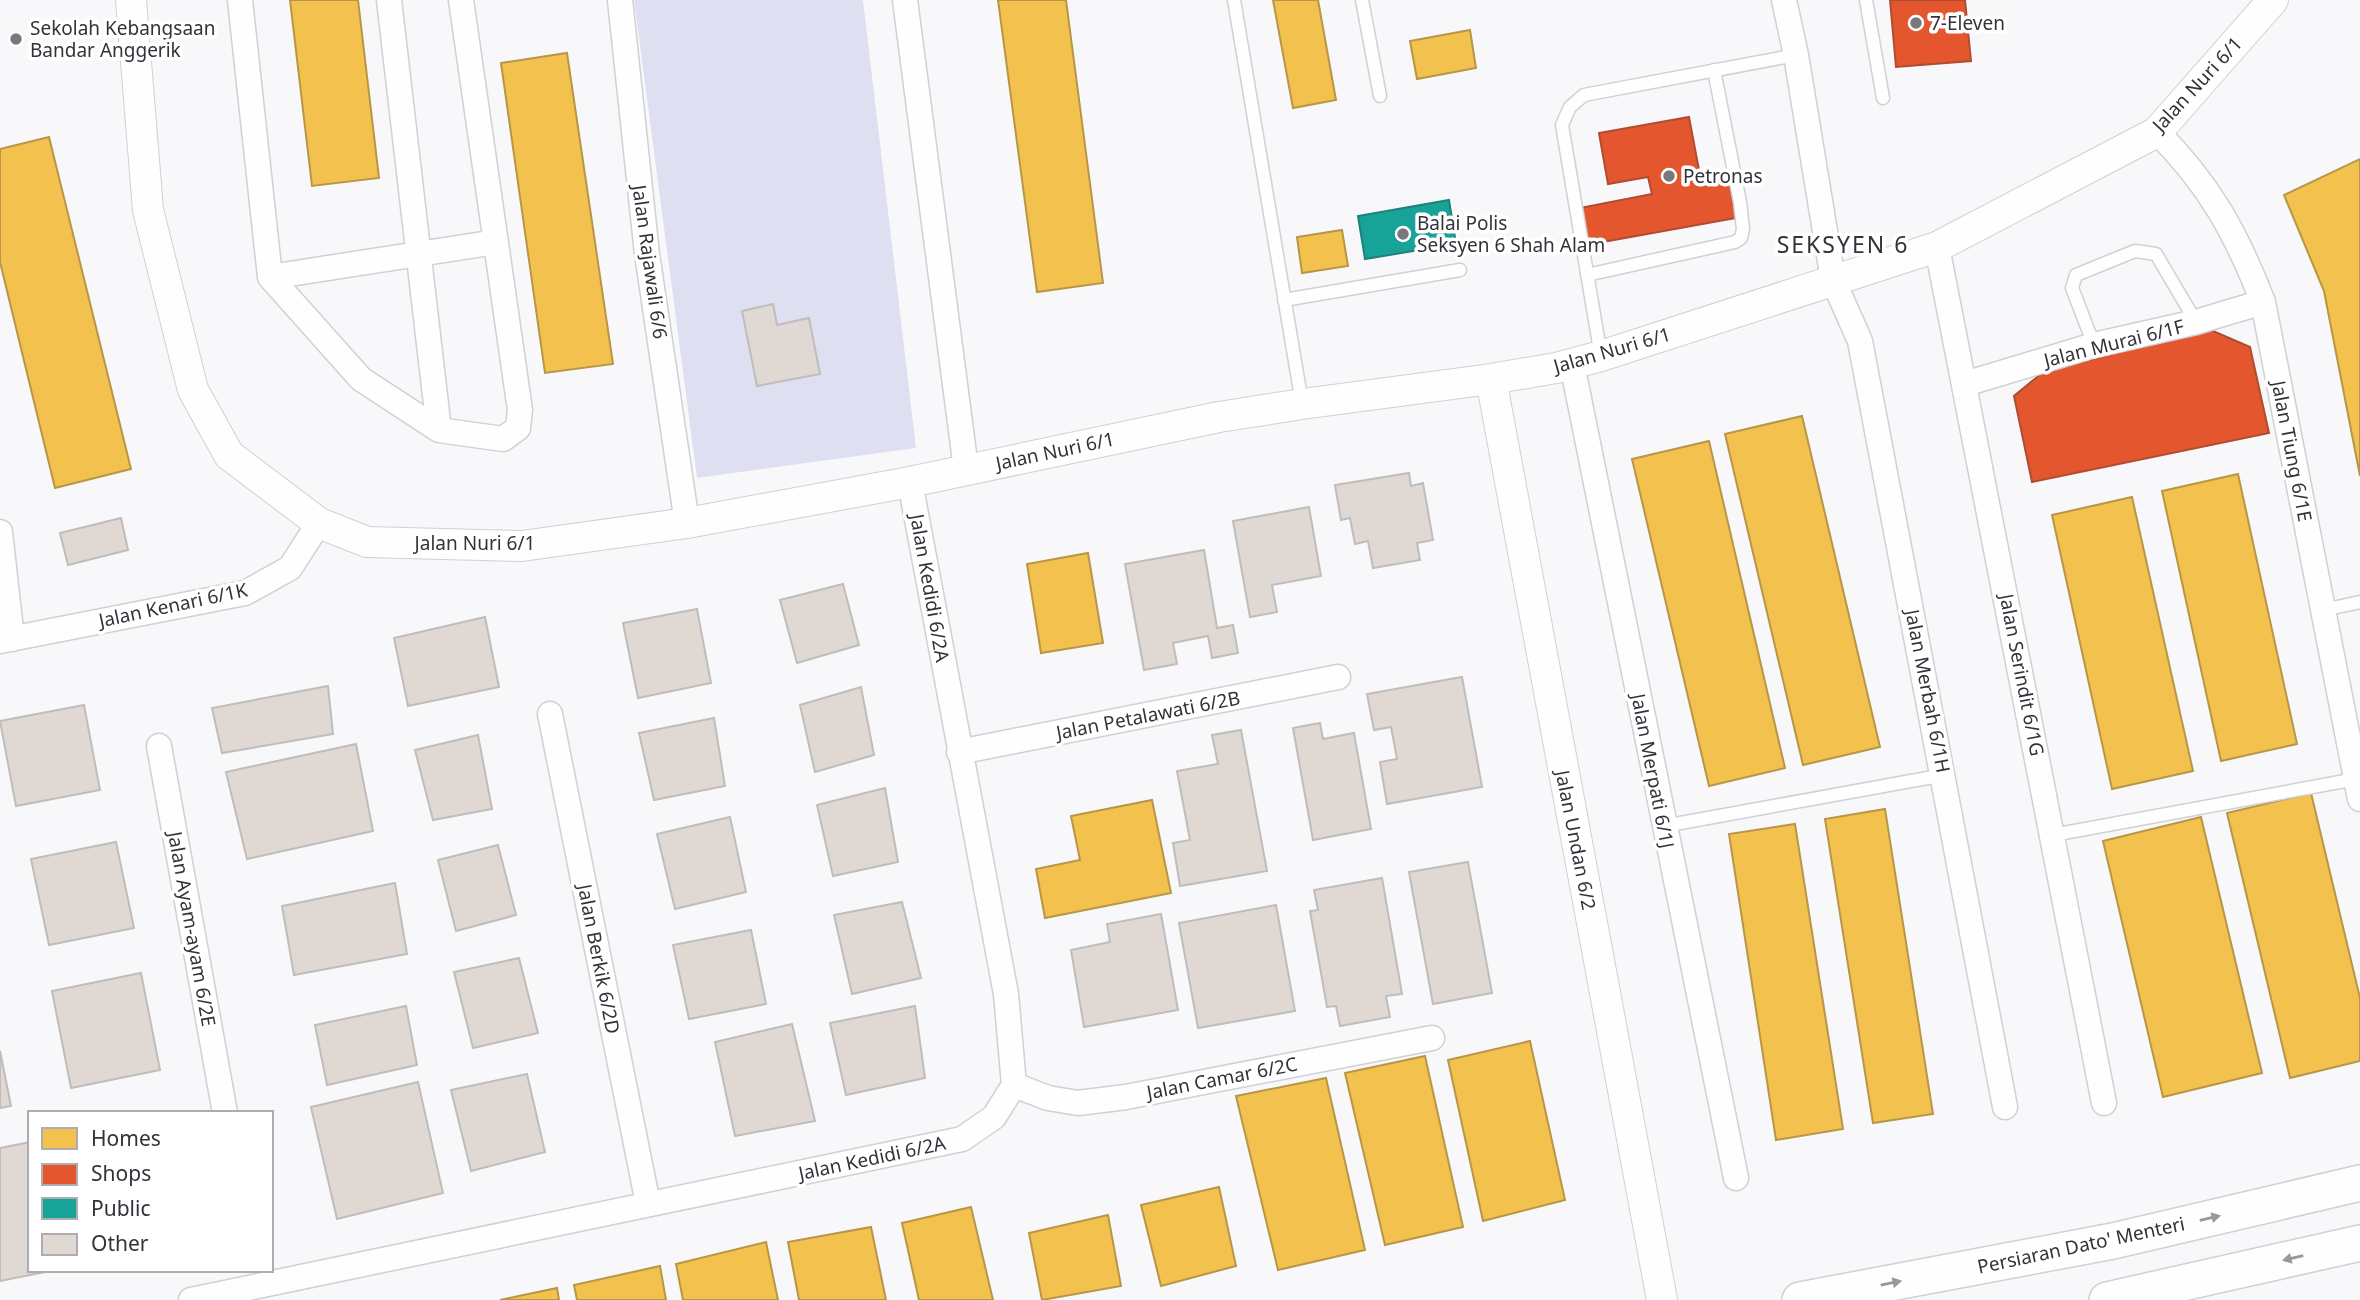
<svg xmlns="http://www.w3.org/2000/svg" width="2360" height="1300" viewBox="0 0 2360 1300" font-family="'Noto Sans',sans-serif">
  <style>
    .green { fill: #dedff1 }
    .homes { fill: #f2c14e; stroke: #b89648; stroke-width: 2 }
    .shops { fill: #e4572e; stroke: #af4c32; stroke-width: 2 }
    .public { fill: #17a398; stroke: #1f817c; stroke-width: 2 }
    .building { fill: #e0d9d3; stroke: #bfbdbb; stroke-width: 2 }
    .lines { fill: none; stroke-linecap: round; stroke-linejoin: round }
    .service-casing { stroke: #d0d0d5; stroke-width: 15 }
    .minor-casing { stroke: #d0d0d5; stroke-width: 27 }
    .tertiary-casing { stroke: #d0d0d5; stroke-width: 32 }
    .secondary-casing { stroke: #d0d0d5; stroke-width: 38 }
    .service { stroke: #fefefe; stroke-width: 12 }
    .minor { stroke: #fefefe; stroke-width: 24 }
    .tertiary { stroke: #fefefe; stroke-width: 30 }
    .secondary { stroke: #fefefe; stroke-width: 35 }
    .oneway { fill: #98989c }
    .poi-dot { fill: #77777d; stroke: #fff; stroke-width: 2.5 }
    .labels { text-anchor: middle; dominant-baseline: central; stroke-width: 7; stroke-linejoin: round; paint-order: stroke }
    .poi-label { font-size: 19px; fill: #32323a; stroke: #fff; text-anchor: start }
    .street-label { font-size: 19px; fill: #32323a; stroke: #fff }
    .quarter-label { font-size: 23px; letter-spacing: 2px; fill: #32323a; stroke: #fff }
  </style>
  <rect width="100%" height="100%" fill="#f8f8fa"/>
  <path class="green" d="M634,0h229l53,448 -219,30z"/>
  <path class="homes" d="M290,0h68l21,178 -67,8z
    M998,0h68l37,283 -66,9z
    M1273,0h45l18,100 -43,8z
    M1470,30l6,38 -59,11 -7,-38z
    M567,53l46,311 -68,9 -44,-310z
    M49,137l82,332 -76,19 -55,-226v-113z
    M2360,159v317l-36,-185 -40,-96z
    M1342,230l6,36 -46,7 -5,-36z
    M1802,416l78,331 -77,18 -78,-331z
    M1709,441l76,327 -76,18 -77,-327z
    M2238,474l59,270 -76,17 -59,-270z
    M2132,497l61,274 -81,18 -60,-274z
    M1088,553l15,90 -62,10 -14,-89z
    M2311,793l49,205v63l-70,17 -63,-265z
    M1152,800l19,93 -126,25 -9,-49 44,-9 -9,-44z
    M1885,809l48,305 -60,9 -48,-304z
    M2201,817l61,256 -99,24 -60,-256z
    M1795,824l48,305 -67,11 -47,-306z
    M1530,1041l35,159 -82,21 -35,-161z
    M1425,1056l38,171 -78,18 -40,-172z
    M1326,1078l39,172 -87,20 -42,-174z
    M1219,1187l17,79 -75,20 -20,-81z
    M971,1207l22,93h-74l-17,-77z
    M1108,1215l13,71 -79,14 -13,-67z
    M871,1227l15,73h-87l-11,-58z
    M766,1242l12,58h-95l-7,-36z
    M660,1266l6,34h-89l-3,-15z
    M557,1288l2,12h-59z"/>
  <path class="shops" d="M1890,0h75l6,61 -75,6z
    M1689,117l13,69 27,-5 7,37 -150,27 -6,-37 72,-14 -4,-17 -40,7 -9,-51z
    M2206,328l44,19 19,86 -237,49 -18,-86 28,-23z"/>
  <path class="public" d="M1449,200l7,44 -91,15 -7,-43z"/>
  <path class="building" d="M773,304l4,21 32,-7 11,56 -63,12 -15,-75z
    M1409,473l2,13 12,-3 10,57 -16,3 3,17 -47,8 -5,-27 -13,3 -5,-26 -9,2 -6,-35z
    M1309,507l12,69 -49,9 5,27 -27,5 -17,-96z
    M121,518l7,32 -60,15 -8,-32z
    M1204,550l13,78 16,-3 5,28 -26,5 -4,-22 -35,7 4,21 -33,6 -19,-106z
    M843,584l16,61 -62,18 -17,-63z
    M697,609l14,74 -73,15 -15,-75z
    M485,617l14,70 -91,19 -14,-68z
    M1462,677l20,110 -95,17 -7,-42 17,-3 -6,-32 -17,3 -7,-36z
    M328,686l5,48 -111,19 -10,-45z
    M861,687l13,68 -59,17 -15,-67z
    M84,705l16,85 -84,16 -16,-85z
    M714,718l11,68 -71,14 -15,-67z
    M1320,723l3,16 31,-6 17,96 -58,11 -20,-112z
    M1241,730l26,141 -87,15 -7,-43 17,-3 -13,-69 41,-7 -6,-29z
    M478,735l14,74 -59,11 -18,-70z
    M356,744l17,87 -126,28 -21,-87z
    M885,788l13,74 -65,14 -16,-71z
    M730,817l16,75 -71,17 -18,-75z
    M116,842l18,86 -85,17 -18,-86z
    M498,845l18,70 -60,16 -18,-71z
    M1468,862l24,131 -59,11 -24,-132z
    M1382,878l20,116 -16,2 4,21 -50,9 -4,-20 -9,1 -17,-96 8,-1 -4,-20z
    M395,883l12,71 -113,21 -12,-69z
    M902,902l19,76 -69,16 -18,-79z
    M1276,905l19,106 -97,17 -19,-105z
    M1161,914l17,96 -94,17 -13,-77 39,-8 -3,-18z
    M751,930l15,74 -77,15 -16,-74z
    M519,958l19,75 -65,15 -19,-76z
    M141,973l19,97 -89,18 -19,-97z
    M406,1006l11,59 -90,20 -12,-60z
    M915,1006l10,72 -79,17 -16,-72z
    M792,1024l23,97 -80,15 -20,-94z
    M0,1051l11,55 -11,2z
    M527,1074l18,78 -74,19 -20,-81z
    M418,1082l25,111 -106,26 -26,-112z
    M30,1142v128h25l-55,11v-133z"/>
  <g class="lines">
    <defs>
      <path id="service" d="M1234,0l68,403
        M1362,0l18,96
        M1866,0l17,98
        M1587,275l148,-33 6,-4 2,-9 -3,-27 -26,-132
        M1284,300l176,-30
        M2094,345l-22,-57 4,-13 59,-24 21,3 40,68
        M1601,356l-39,-231 8,-18 14,-12 212,-40
        M2323,610l37,-8
        M1664,826l280,-51
        M2053,835l303,-56"/>
      <path id="minor" d="M240,0l30,277 91,102 78,51
        M389,0l50,430 64,9 15,-11 2,-18 -59,-410
        M620,0l27,254 40,269
        M905,0l61,469
        M1784,0l12,55 37,225 27,61 145,766
        M2157,132c53,53 79,101 106,170l97,497
        M1937,247l167,856
        M270,277l226,-35
        M1572,364l164,814
        M1965,384l129,-39 102,-23 67,-20
        M0,532l12,107
        M0,641l245,-48 45,-25 29,-45
        M550,714l98,490
        M159,746l66,367
        M959,752l379,-75
        M1014,1085l34,13 30,5 48,-6 306,-59
        M191,1300l771,-161 32,-22 20,-32 -8,-91 -96,-512"/>
      <path id="tertiary" d="M131,0l17,210 45,180 36,65 90,68 48,19 155,4 165,-23 223,-41 309,-65 83,-13 189,-25 65,-11 45,-12 336,-109 220,-115 116,-132
        M1491,379l171,921"/>
      <path id="secondary" d="M1800,1300l313,-59 247,-58
        M2107,1300l253,-57"/>
    </defs>
    <use href="#service" class="service-casing"/>
    <use href="#minor" class="minor-casing"/>
    <use href="#tertiary" class="tertiary-casing"/>
    <use href="#secondary" class="secondary-casing"/>
    <use href="#service" class="service"/>
    <use href="#minor" class="minor"/>
    <use href="#tertiary" class="tertiary"/>
    <use href="#secondary" class="secondary"/>
  </g>
  <defs><path id="oneway-solid" d="M-6-.8H1V-3.2L6.5 0L1 3.2V.8H-6Z" transform="scale(1.75)"/></defs>
  <g class="oneway">
    <use href="#oneway-solid" transform="translate(2210 1218) rotate(-13)"/>
    <use href="#oneway-solid" transform="translate(2293 1258) rotate(167)"/>
    <use href="#oneway-solid" transform="translate(1891 1283) rotate(-11)"/>
  </g>
  <g class="poi-dot">
    <circle cx="1916" cy="23" r="7"/>
    <circle cx="16" cy="39" r="7"/>
    <circle cx="1669" cy="176" r="7"/>
    <circle cx="1403" cy="234" r="7"/>
  </g>
  <g class="labels">
    <g class="poi-label">
      <text x="1930" y="23">7-Eleven</text>
      <text x="30" y="28">Sekolah Kebangsaan<tspan x="30" dy="22">Bandar Anggerik</tspan></text>
      <text x="1683" y="176">Petronas</text>
      <text x="1417" y="223">Balai Polis<tspan x="1417" dy="22">Seksyen 6 Shah Alam</tspan></text>
    </g>
    <g class="street-label">
      <text transform="translate(2197 84) rotate(-47)">Jalan Nuri 6/1</text>
      <text transform="translate(650 262) rotate(82)">Jalan Rajawali 6/6</text>
      <text transform="translate(2114 343) rotate(-14)">Jalan Murai 6/1F</text>
      <text transform="translate(1612 350) rotate(-16)">Jalan Nuri 6/1</text>
      <text transform="translate(1055 451) rotate(-12)">Jalan Nuri 6/1</text>
      <text transform="translate(2292 451) rotate(79)">Jalan Tiung 6/1E</text>
      <text x="475" y="543">Jalan Nuri 6/1</text>
      <text transform="translate(930 588) rotate(80)">Jalan Kedidi 6/2A</text>
      <text transform="translate(173 605) rotate(-12)">Jalan Kenari 6/1K</text>
      <text transform="translate(2022 675) rotate(79)">Jalan Serindit 6/1G</text>
      <text transform="translate(1928 691) rotate(79)">Jalan Merbah 6/1H</text>
      <text transform="translate(1148 715) rotate(-11)">Jalan Petalawati 6/2B</text>
      <text transform="translate(1653 771) rotate(79)">Jalan Merpati 6/1J</text>
      <text transform="translate(1576 840) rotate(79)">Jalan Undan 6/2</text>
      <text transform="translate(192 929) rotate(80)">Jalan Ayam-ayam 6/2E</text>
      <text transform="translate(599 959) rotate(79)">Jalan Berkik 6/2D</text>
      <text transform="translate(1222 1078) rotate(-11)">Jalan Camar 6/2C</text>
      <text transform="translate(872 1158) rotate(-12)">Jalan Kedidi 6/2A</text>
      <text transform="translate(2081 1245) rotate(-12)">Persiaran Dato' Menteri</text>
    </g>
    <g class="quarter-label">
      <text x="1843" y="244">SEKSYEN 6</text>
    </g>
  </g>
  <rect x="28" y="1111" width="245" height="161" fill="#ffffff" stroke="#adadb0" stroke-width="2"/>
  <rect x="42" y="1128" width="35" height="21" fill="#f2c14e" stroke="#adadb0" stroke-width="2"/>
  <text x="91" y="1146" font-size="21" fill="#32323a">Homes</text>
  <rect x="42" y="1164" width="35" height="21" fill="#e4572e" stroke="#adadb0" stroke-width="2"/>
  <text x="91" y="1181" font-size="21" fill="#32323a">Shops</text>
  <rect x="42" y="1198" width="35" height="21" fill="#17a398" stroke="#adadb0" stroke-width="2"/>
  <text x="91" y="1216" font-size="21" fill="#32323a">Public</text>
  <rect x="42" y="1234" width="35" height="21" fill="#e0d9d3" stroke="#adadb0" stroke-width="2"/>
  <text x="91" y="1251" font-size="21" fill="#32323a">Other</text>
</svg>
